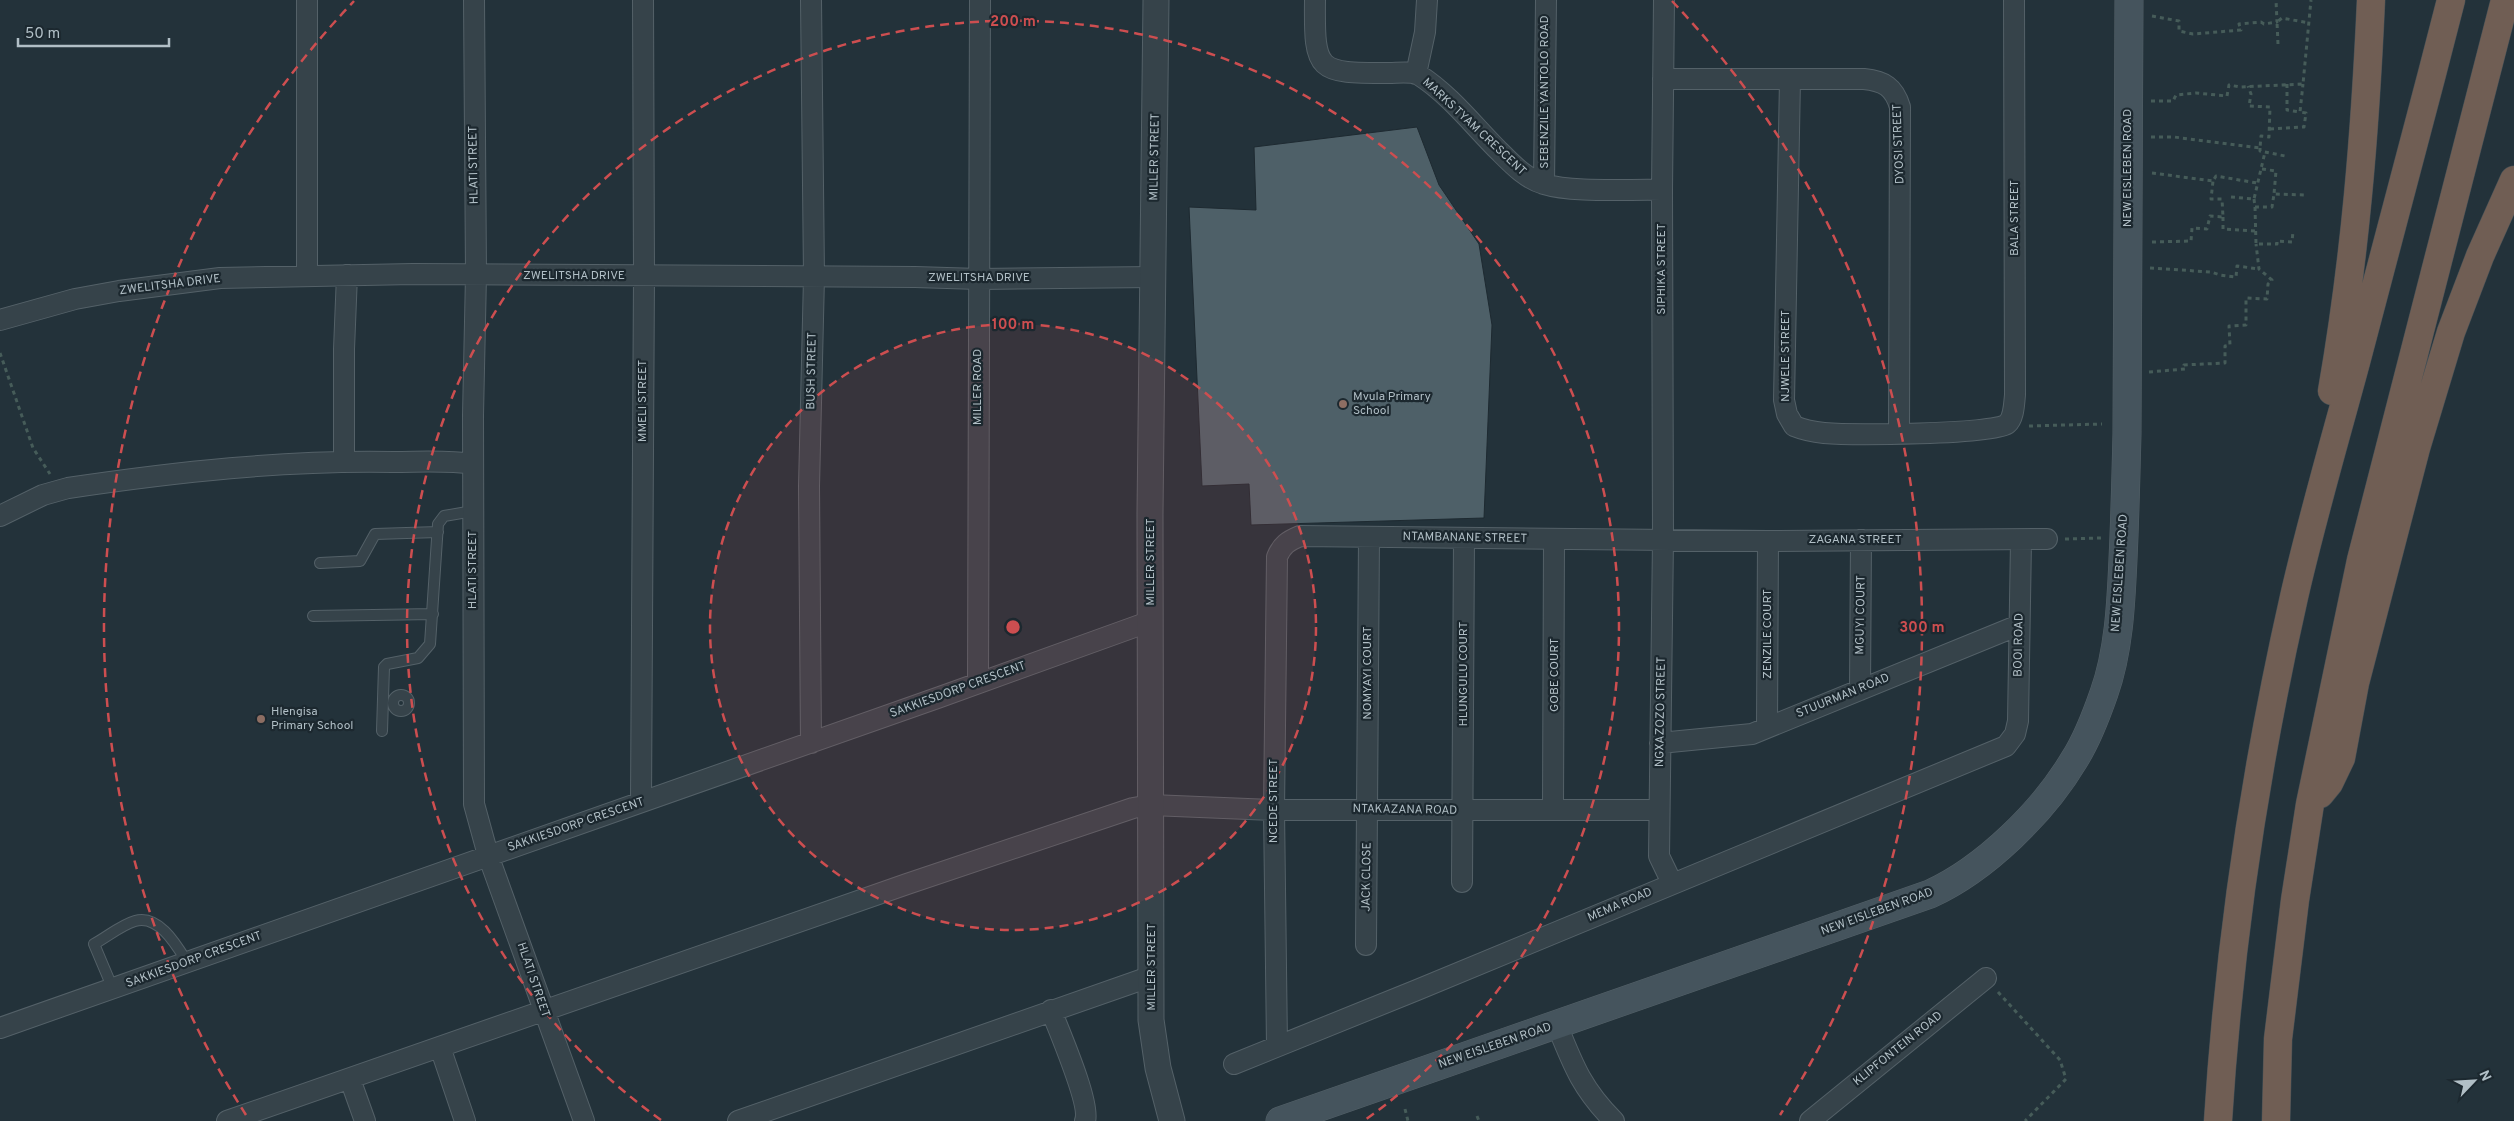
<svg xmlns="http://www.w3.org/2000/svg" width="2514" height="1121" viewBox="0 0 2514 1121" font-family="Overpass,sans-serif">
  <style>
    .building { fill: #4e6068; stroke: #1e2a31 }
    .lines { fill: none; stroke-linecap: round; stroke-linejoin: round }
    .service-casing { stroke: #546168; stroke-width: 12 }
    .minor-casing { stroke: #546168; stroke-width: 22 }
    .tertiary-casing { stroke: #546168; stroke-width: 27 }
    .secondary-casing { stroke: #546168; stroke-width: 29 }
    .motorway-casing { stroke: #414e55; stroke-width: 29 }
    .path { stroke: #465c59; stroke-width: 3; stroke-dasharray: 4 4; stroke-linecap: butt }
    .service { stroke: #36434a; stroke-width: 10 }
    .minor { stroke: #36434a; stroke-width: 20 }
    .tertiary { stroke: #36434a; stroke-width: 25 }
    .secondary { stroke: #45545d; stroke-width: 28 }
    .motorway { stroke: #705e54; stroke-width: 28 }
    .ring { fill: none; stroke: #cd4e50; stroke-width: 2.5; stroke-dasharray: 9 6 }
    .education-dot { fill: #8d6e63; stroke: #1c282f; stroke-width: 2 }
    .labels { text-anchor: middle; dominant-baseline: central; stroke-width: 4.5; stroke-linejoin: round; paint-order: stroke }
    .street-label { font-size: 12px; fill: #b1bfc6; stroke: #1c282f }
    .poi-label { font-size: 12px; fill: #b1bfc6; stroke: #1c282f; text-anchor: start }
    .centre { fill: #cd4e50; stroke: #1c282f; stroke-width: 2.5 }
    .ring-label { font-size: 15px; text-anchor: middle; font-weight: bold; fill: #cd4e50; stroke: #1c282f; stroke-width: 4.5; stroke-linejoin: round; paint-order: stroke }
  </style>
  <rect width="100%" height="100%" fill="#23323a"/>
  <path class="building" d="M1417,127l22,58 40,59 13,81 -8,193 -233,7 -2,-41 -47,2 -13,-279 67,3 -2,-63z"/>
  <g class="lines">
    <defs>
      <path id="service" d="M320,563l40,-2 15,-27 63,-2
        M313,616l120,-2
        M393 703a8 8 0 1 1 16 0a8 8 0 1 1-16 0Z
        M382,731l2,-64 3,-3 31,-6 12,-14 8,-120 6,-8 29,-5
        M113,989l-19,-45c13,-7 27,-19 41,-23 24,-7 42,25 52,41"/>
      <path id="minor" d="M474,0l2,275 -3,140 1,389 14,51 96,266
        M1315,0c-1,73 2,73 74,73 9,0 22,-2 30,2 30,19 55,51 80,76 13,13 27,28 45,33 28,9 86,5 118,6
        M1664,0l-2,190 1,349 -4,317 13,27
        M1416,74l9,-42 2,-32
        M1663,79h201c20,2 30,8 36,28l-1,326
        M1790,79l-6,321 3,14 7,12c10,4 20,6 30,7 23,2 171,2 183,-9 7,-6 7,-20 8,-29l-1,-395
        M1544,184l2,-184
        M307,275v-275
        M0,320l75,-21 44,-8 101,-13 193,-4 502,3 64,2 174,-2
        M344,461v-112l3,-74
        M0,516l43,-21 25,-7c108,-16 216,-28 325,-26 27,0 54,-2 80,2
        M978,683l2,-683
        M1860,690l1,-150
        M1767,726l1,-185
        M811,743l-2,-257 5,-209 -3,-277
        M1660,743l92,-9 267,-109
        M641,802l3,-526 -1,-276
        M1553,810l1,-271
        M1462,882l2,-344
        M1366,945l3,-408
        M1051,1010c8,21 40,94 34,111
        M1557,1025c16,40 25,64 57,96
        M0,1028l940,-331 211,-76
        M1277,1046l-3,-236 3,-253c5,-12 11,-16 23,-21l468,5 279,-2
        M440,1047l25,74
        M1234,1064l183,-74 589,-244 9,-12 3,-13 3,-180
        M350,1079l15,42
        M227,1121l680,-237 226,-76 18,-3 123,5h385
        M738,1121l414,-145
        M1810,1121l176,-143"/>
      <path id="tertiary" d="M1156,0l-6,514 1,506 7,48 14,53"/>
      <path id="secondary" d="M1280,1121l650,-227c55,-25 113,-82 144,-134 13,-20 22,-44 30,-67 15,-42 17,-90 19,-134 2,-42 3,-84 4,-126 2,-145 1,-289 2,-433"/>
      <path id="motorway" d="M2332,391c23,-132 33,-257 39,-391
        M2320,794l9,-11 12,-25 14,-75 61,-235 35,-116 29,-76 34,-76
        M2218,1121c11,-176 37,-352 76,-524 18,-79 41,-157 62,-235 32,-120 64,-241 95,-362
        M2276,1121l2,-82 17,-139 15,-96 51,-244 144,-560"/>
    </defs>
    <use href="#service" class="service-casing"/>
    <use href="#minor" class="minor-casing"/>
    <use href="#tertiary" class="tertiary-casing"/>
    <use href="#secondary" class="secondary-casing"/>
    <use href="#motorway" class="motorway-casing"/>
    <path class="path" d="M2152,16l27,5v10l14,3 48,-4 -2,-6 22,-2 3,2 13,-2 -1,-22
      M2278,44l-1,-22 5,-4 27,5
      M2287,84v26l13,2 3,-28
      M2151,101h22l3,-6 20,-2 31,3 2,-11 11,2 63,-3 8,-84
      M2270,129l34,-2 2,-14 -6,-1
      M2151,137h23l86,11 1,-12 8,1 1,-30 -21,-1 2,-12 -3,-8
      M2260,148v3l25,5
      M2262,169l14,2 -2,23
      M2152,173l61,8 3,-5 41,7
      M2231,197l23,2 11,-47
      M2254,199l1,8h17l2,-13 33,1
      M2255,207l1,37h21v-3l15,1 1,-11
      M2223,217v12l32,2
      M2152,242l39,-1 1,-13 15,1 3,-13 13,1 -1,-18h-11l2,-18
      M2150,268l61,4 9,3 16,2 1,-11 22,3
      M0,353l33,95 17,26
      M2149,372l36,-3 -1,-4 41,-2v-17l5,-1 -1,-19 17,-1v-27l21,1 1,-15 4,-4 -13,-11 -3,-25
      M2029,426l73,-2
      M2065,539l36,-1
      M1998,992l62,68 6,19 -41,42
      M1405,1109l3,12
      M1477,1116l2,5"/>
    <use href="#service" class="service"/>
    <use href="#minor" class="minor"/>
    <use href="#tertiary" class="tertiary"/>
    <use href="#secondary" class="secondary"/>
    <use href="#motorway" class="motorway"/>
  </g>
  <circle cx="1013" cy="627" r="303" fill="#cd4e50" fill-opacity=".12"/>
  <g class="ring">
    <circle cx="1013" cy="627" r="303"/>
    <path d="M661 1120A606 606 0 1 1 1365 1120"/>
    <path d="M246 1115A909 909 0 0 1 354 1M1672 1A909 909 0 0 1 1780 1115"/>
  </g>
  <g class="education-dot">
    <circle cx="1343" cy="404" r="5"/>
    <circle cx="261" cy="719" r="5"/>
  </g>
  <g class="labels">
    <g class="street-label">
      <text transform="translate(1545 92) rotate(-90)">SEBENZILE YANTOLO ROAD</text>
      <text transform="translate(1474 127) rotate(43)">MARKS TYAM CRESCENT</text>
      <text transform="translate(1899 144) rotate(-92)">DYOSI STREET</text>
      <text transform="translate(1155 157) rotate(-89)">MILLER STREET</text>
      <text transform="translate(474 165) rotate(-91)">HLATI STREET</text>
      <text transform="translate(2128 168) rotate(-90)">NEW EISLEBEN ROAD</text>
      <text transform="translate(2015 218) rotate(-90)">BALA STREET</text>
      <text transform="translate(1662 269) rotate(-90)">SIPHIKA STREET</text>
      <text x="574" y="276">ZWELITSHA DRIVE</text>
      <text x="979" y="278">ZWELITSHA DRIVE</text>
      <text transform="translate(170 285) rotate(-7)">ZWELITSHA DRIVE</text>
      <text transform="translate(1786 356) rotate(-90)">NJWELE STREET</text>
      <text transform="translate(812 371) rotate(-89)">BUSH STREET</text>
      <text transform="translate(978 387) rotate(-90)">MILLER ROAD</text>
      <text transform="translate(643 401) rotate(-90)">MMELI STREET</text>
      <text transform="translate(1465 538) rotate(1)">NTAMBANANE STREET</text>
      <text x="1855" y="540">ZAGANA STREET</text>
      <text transform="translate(1151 562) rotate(-90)">MILLER STREET</text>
      <text transform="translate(473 570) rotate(-90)">HLATI STREET</text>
      <text transform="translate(2120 573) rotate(-86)">NEW EISLEBEN ROAD</text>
      <text transform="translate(1861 615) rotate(-89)">MGUYI COURT</text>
      <text transform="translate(1768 634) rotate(-90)">ZENZILE COURT</text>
      <text transform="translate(2019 645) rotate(-89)">BOOI ROAD</text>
      <text transform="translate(1368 673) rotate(-90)">NOMYAYI COURT</text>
      <text transform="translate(1464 674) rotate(-90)">HLUNGULU COURT</text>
      <text transform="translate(1555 675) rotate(-90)">GOBE COURT</text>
      <text transform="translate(958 690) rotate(-20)">SAKKIESDORP CRESCENT</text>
      <text transform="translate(1843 696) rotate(-22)">STUURMAN ROAD</text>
      <text transform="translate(1661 712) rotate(-89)">NGXAZOZO STREET</text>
      <text transform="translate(1274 801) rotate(-90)">NCEDE STREET</text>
      <text transform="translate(1405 810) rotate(1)">NTAKAZANA ROAD</text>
      <text transform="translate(576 825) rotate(-19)">SAKKIESDORP CRESCENT</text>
      <text transform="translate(1367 877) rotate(-89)">JACK CLOSE</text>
      <text transform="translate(1620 905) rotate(-23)">MEMA ROAD</text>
      <text transform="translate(1877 912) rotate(-20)">NEW EISLEBEN ROAD</text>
      <text transform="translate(194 960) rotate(-20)">SAKKIESDORP CRESCENT</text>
      <text transform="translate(1152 967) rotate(-90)">MILLER STREET</text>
      <text transform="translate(533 980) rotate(71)">HLATI STREET</text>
      <text transform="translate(1495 1046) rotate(-19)">NEW EISLEBEN ROAD</text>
      <text transform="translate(1898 1049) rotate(-39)">KLIPFONTEIN ROAD</text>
    </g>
    <g class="poi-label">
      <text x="1353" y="397">Mvula Primary<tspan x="1353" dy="14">School</tspan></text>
      <text x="271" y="712">Hlengisa<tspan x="271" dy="14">Primary School</tspan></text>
    </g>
  </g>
  <circle cx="1013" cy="627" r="8" class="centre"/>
  <g class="ring-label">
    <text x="1013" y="26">200 m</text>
    <text x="1013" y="329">100 m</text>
    <text x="1922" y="632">300 m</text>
  </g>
  <g transform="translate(2474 1081) rotate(65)" stroke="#1c282f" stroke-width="4" paint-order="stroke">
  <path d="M0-4L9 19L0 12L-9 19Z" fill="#b1bfc6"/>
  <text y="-8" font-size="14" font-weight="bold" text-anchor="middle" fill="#b1bfc6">N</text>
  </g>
  <path d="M18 38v8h151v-8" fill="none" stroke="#b1bfc6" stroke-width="2.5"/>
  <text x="25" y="38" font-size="15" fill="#b1bfc6" stroke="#1c282f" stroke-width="4" paint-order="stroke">50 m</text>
</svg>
